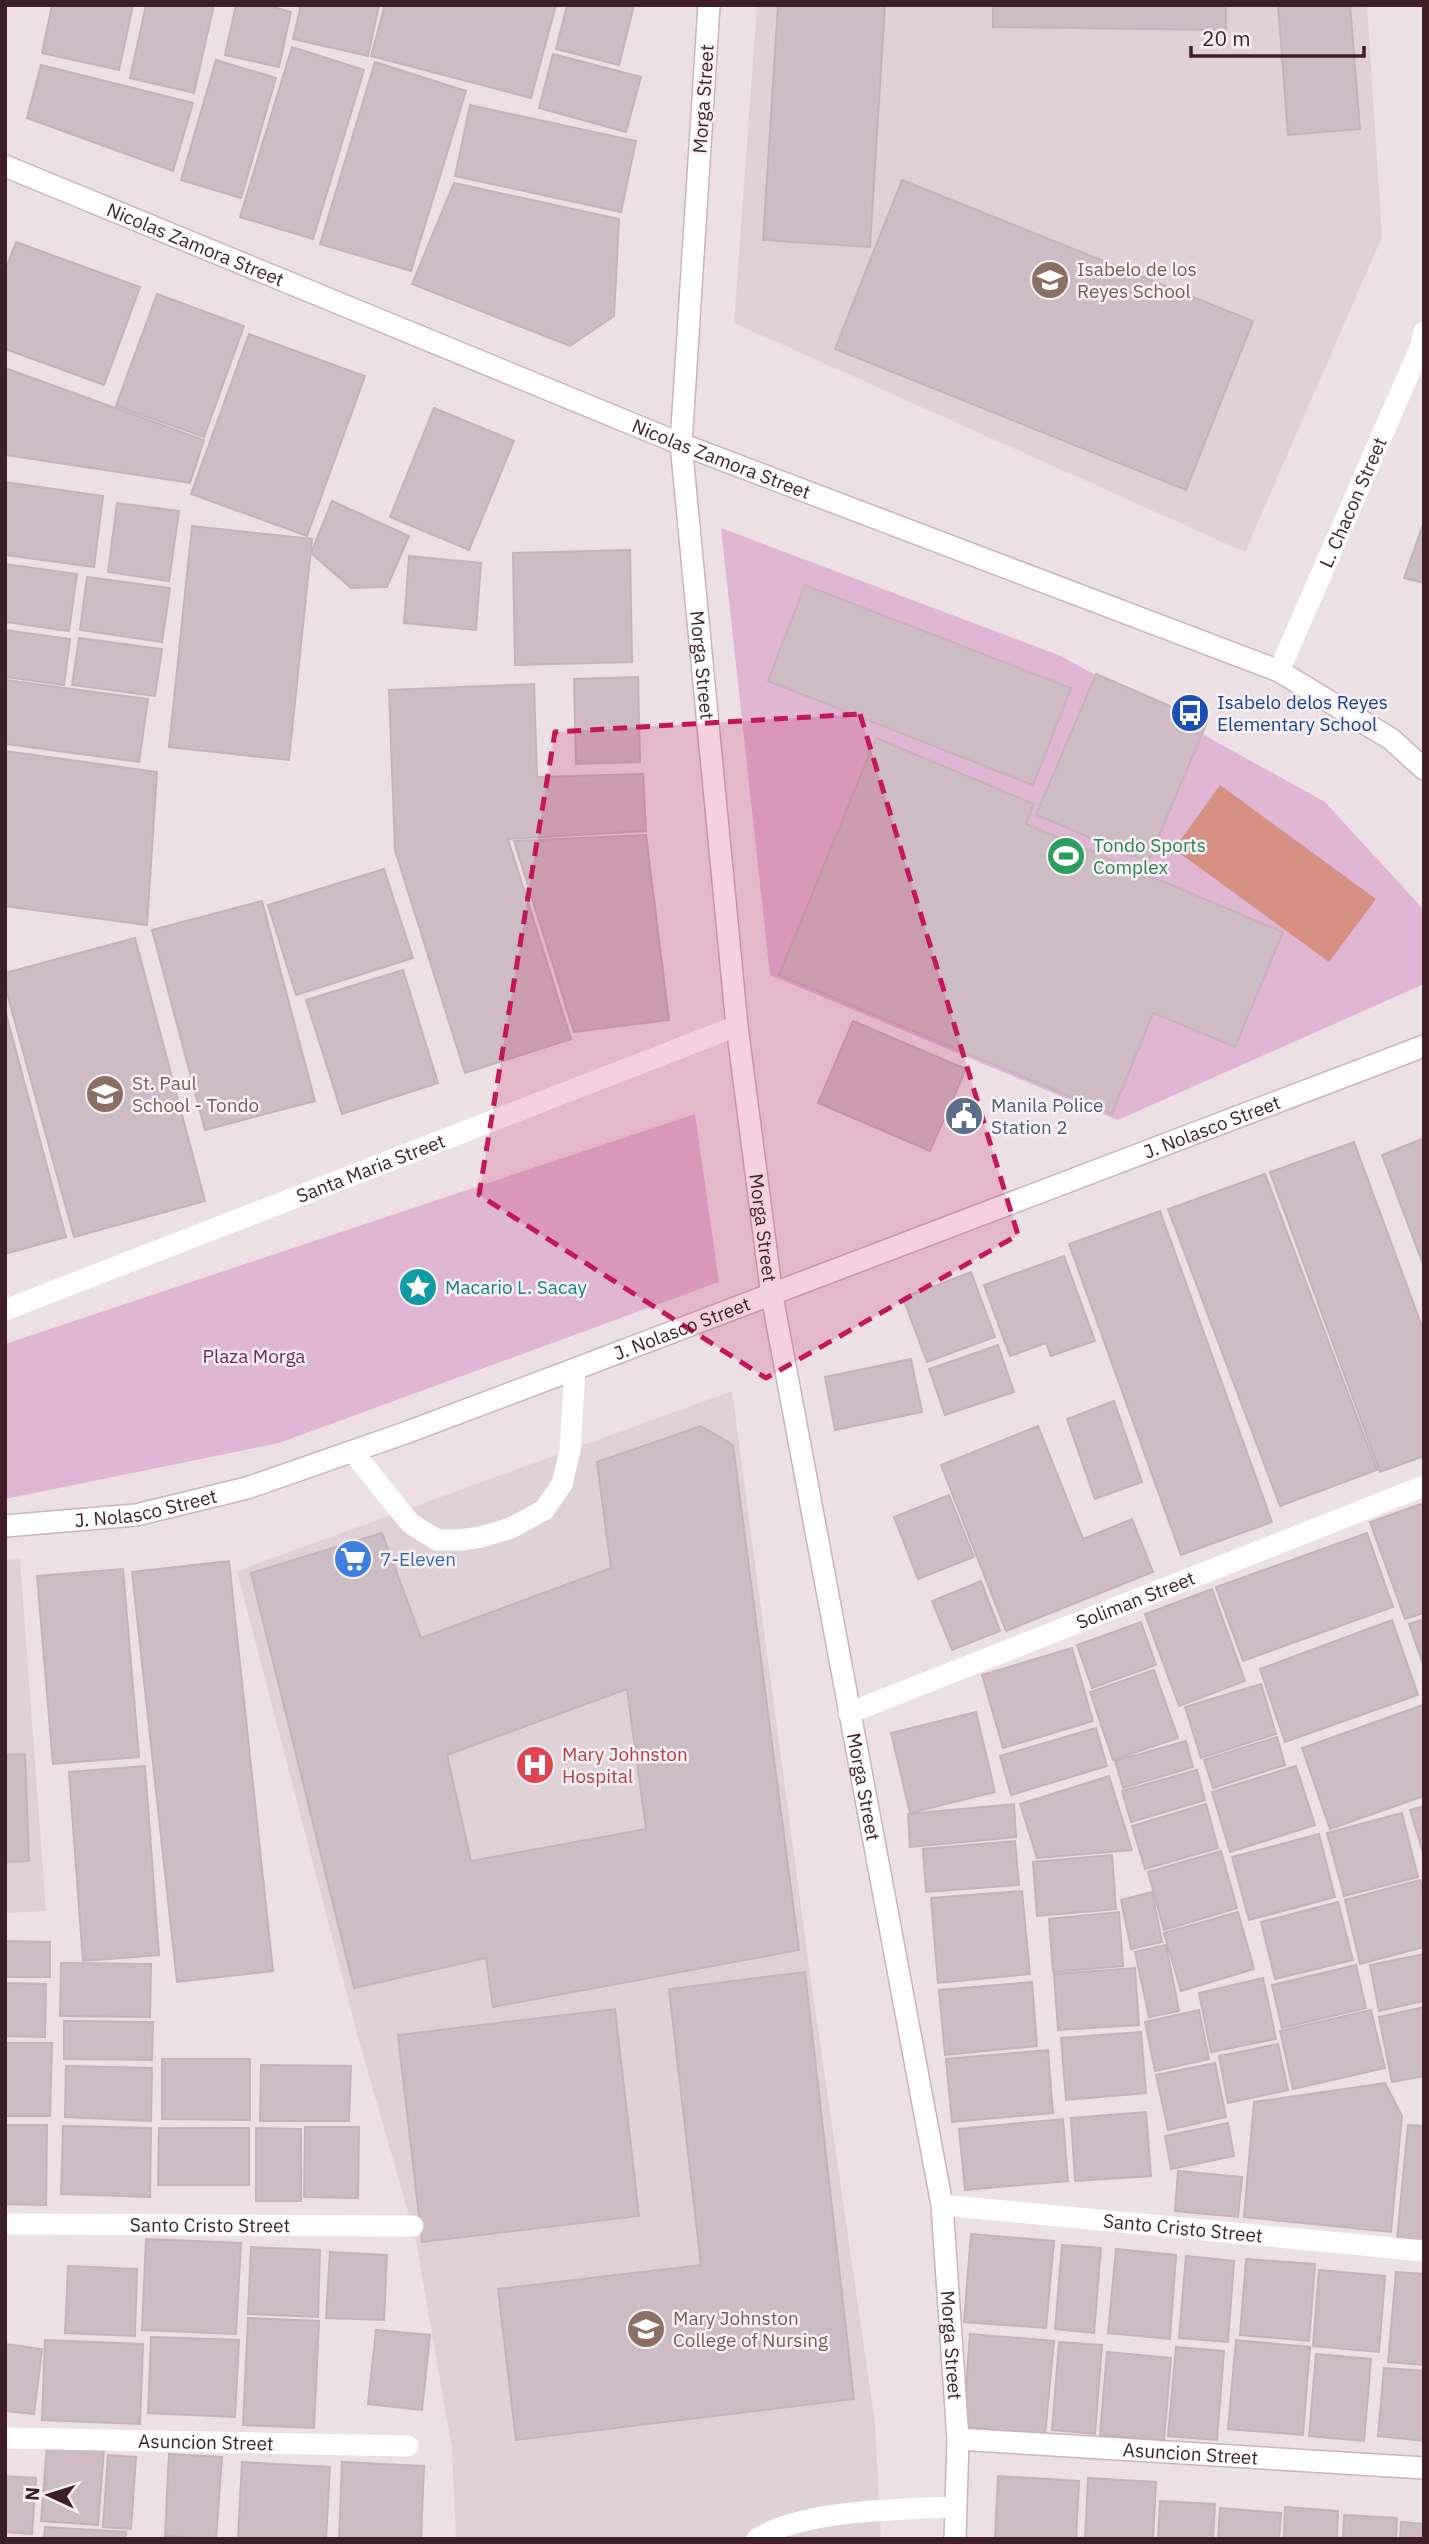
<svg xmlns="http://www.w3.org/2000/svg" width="1429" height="2544" viewBox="0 0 1429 2544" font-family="'IBM Plex Sans',sans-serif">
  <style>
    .built { fill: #e0d1d7 }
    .green { fill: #dfb7d4 }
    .water { fill: #d69083 }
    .building { fill: #cdbcc3; stroke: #c6b2ba; stroke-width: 2; fill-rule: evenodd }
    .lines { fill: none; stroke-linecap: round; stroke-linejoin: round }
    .secondary-casing { stroke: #cdb2bc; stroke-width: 24 }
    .lane { stroke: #fff; stroke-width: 21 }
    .street { stroke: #fff; stroke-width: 21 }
    .secondary { stroke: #fff; stroke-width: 21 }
    .marked { fill: #c2185b; fill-opacity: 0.2; stroke: #c2185b; stroke-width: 5; stroke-dasharray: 14 9; stroke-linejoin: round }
    .labels { text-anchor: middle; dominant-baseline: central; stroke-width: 5; stroke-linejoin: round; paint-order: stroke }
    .street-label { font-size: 19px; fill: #3e1f27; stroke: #f8f1f5 }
    .education-label { font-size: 19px; fill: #785e54; stroke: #f8f1f5; text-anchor: start }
    .transit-label { font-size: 19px; fill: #164399; stroke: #f8f1f5; text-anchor: start }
    .leisure-label { font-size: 19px; fill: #27864d; stroke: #f8f1f5; text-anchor: start }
    .service-label { font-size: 19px; fill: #4e5e75; stroke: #f8f1f5; text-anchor: start }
    .culture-label { font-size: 19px; fill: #0d838f; stroke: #f8f1f5; text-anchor: start }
    .park-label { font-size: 19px; fill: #782658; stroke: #f8f1f5 }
    .shop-label { font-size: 19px; fill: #366cbe; stroke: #f8f1f5; text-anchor: start }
    .health-label { font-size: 19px; fill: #be3a42; stroke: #f8f1f5; text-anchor: start }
  </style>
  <rect width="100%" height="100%" fill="#ece0e5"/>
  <path class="built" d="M757,5h610l15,232 -137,315 -511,-229z
    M732,1391l76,568 67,464 6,116h-425l-4,-90 -37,-213 -57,-199 -121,-466z
    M20,1559l26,352 -41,2v-353z"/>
  <path class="green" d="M721,528l340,128 264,146 99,108v74l-306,136 -348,-145z
    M695,1114l24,168 -440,161 -274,56v-155z"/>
  <path class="water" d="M1220,785l156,114 -47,63 -155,-113z"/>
  <path class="building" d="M52,5h81l-14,65 -77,-17z
    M146,5h68l-20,88 -64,-15z
    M236,5h30l25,7 -12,55 -54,-12z
    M301,5h78l-11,51 -75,-17z
    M385,5h171l-25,93 -160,-42z
    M567,5h67l-15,60 -63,-16z
    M778,5h107l-15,242 -107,-7z
    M993,5h233v25l-233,-3z
    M1278,5h72l10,124 -72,6z
    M292,47l72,23 -51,169 -73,-22z
    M553,54l88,23 -15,55 -87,-24z
    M216,60l60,18 -35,120 -60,-18z
    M375,62l91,29 -55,180 -91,-27z
    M41,65l152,38 -20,68 -146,-53z
    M470,105l166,36 -15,71 -166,-36z
    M902,180l351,141 -67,169 -351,-141z
    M454,183l165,36 -5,97 -44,30 -158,-62z
    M16,242l124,45 -36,98 -99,-36v-78z
    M157,294l87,32 -40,111 -88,-31z
    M249,334l116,42 -58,160 -116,-42z
    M5,368l199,72 -14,43 -185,-28z
    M434,408l80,33 -45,109 -79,-33z
    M5,482l98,14 -9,71 -89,-12z
    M332,501l77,35 -22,51 -36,1 -40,-35z
    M117,503l62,8 -10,70 -61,-9z
    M1424,522v61l-20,-5z
    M192,526l120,13 -23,221 -120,-13z
    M630,550l2,112 -117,3 -2,-112z
    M409,556l72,7 -5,67 -72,-7z
    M5,564l72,10 -8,57 -64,-9z
    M87,577l83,11 -8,54 -82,-12z
    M805,585l266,103 -38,97 -265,-104z
    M5,630l65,9 -6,46 -59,-8z
    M79,638l83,11 -7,47 -83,-11z
    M1096,674l111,48 -59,140 -112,-47z
    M638,677l2,85 -64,2 -2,-85z
    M5,680l143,19 -9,63 -134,-18z
    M534,684l3,93 106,-3 3,57 -138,8 63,200 -106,34 -70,-223 -6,-160z
    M876,738l158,66 -8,20 257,108 -48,115 -82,-34 -41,101 -333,-139z
    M5,751l152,21 -10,153 -142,-19z
    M646,835l23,185 -95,12 -60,-191z
    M384,869l29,89 -117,37 -28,-90z
    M262,901l53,200 -110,29 -53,-200z
    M135,938l70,263 -131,36 -69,-251v-13z
    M403,970l35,113 -96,31 -36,-114z
    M5,1010l61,227 -61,17z
    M853,1021l113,48 -36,82 -112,-48z
    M1424,1138v129l-42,-112z
    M1354,1142l70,190v124l-44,16 -110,-300z
    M1265,1174l112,296 -97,36 -112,-297z
    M1160,1211l112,311 -91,33 -112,-311z
    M1064,1256l31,85 -44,15 -5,-13 -36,13 -26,-71z
    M971,1272l24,65 -68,25 -24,-64z
    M998,1345l16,47 -69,23 -16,-46z
    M911,1359l11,53 -87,18 -10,-53z
    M1114,1401l28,81 -47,17 -28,-80z
    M701,1426l32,19 66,505 -306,57 -7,-49 -132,30 -103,-415 131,-40 39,105 190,-70 -14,-106zM627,1689l19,140 -175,32 -24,-106z
    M1038,1426l45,113 49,-20 21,53 -147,59 -65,-166z
    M949,1495l25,62 -56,22 -24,-62z
    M1424,1503v110l-19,6 -35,-97z
    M1367,1533l26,74 -150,54 -27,-74z
    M229,1561l44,410 -96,11 -45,-410z
    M123,1569l16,188 -86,7 -16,-188z
    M981,1581l19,50 -48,19 -20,-49z
    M1212,1589l33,92 -66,25 -34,-92z
    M1424,1619v48l-15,-43z
    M1392,1620l26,75 -133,47 -25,-73z
    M1141,1622l15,43 -64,23 -15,-43z
    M1072,1648l21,73 -90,27 -21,-73z
    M1154,1670l24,68 -65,22 -23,-68z
    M1261,1684l15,50 -75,24 -16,-51z
    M1423,1705l1,91 -94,33 -28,-81z
    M976,1712l19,80 -85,21 -19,-80z
    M1096,1728l11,38 -96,29 -11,-39z
    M1277,1737l8,28 -72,23 -9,-28z
    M1186,1741l7,26 -70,21 -8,-27z
    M25,1754l4,107 -24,1v-107z
    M145,1766l14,189 -76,6 -14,-189z
    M1296,1766l19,59 -85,27 -18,-60z
    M1197,1770l8,30 -74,22 -9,-31z
    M1109,1776l23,74 -95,8 -17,-54z
    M1014,1804l2,33 -106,10 -2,-33z
    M1206,1804l12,44 -73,21 -13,-43z
    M1424,1806v50l-14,-46z
    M1402,1813l16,64 -74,19 -17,-63z
    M1319,1834l16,63 -86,23 -17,-63z
    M1015,1841l4,44 -93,7 -3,-43z
    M1221,1851l16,57 -73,22 -16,-58z
    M1112,1855l4,54 -79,7 -4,-54z
    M1420,1880l4,15v52l-64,17 -15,-64z
    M1022,1891l8,83 -92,9 -7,-85z
    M1152,1892l10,50 -31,7 -10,-49z
    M1338,1902l15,58 -78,19 -14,-57z
    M1119,1912l4,54 -70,6 -4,-53z
    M1238,1912l16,57 -73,22 -17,-58z
    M5,1941l45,1v35h-45z
    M1166,1945l13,66 -30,6 -14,-65z
    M1424,1954v47l-45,10 -9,-46z
    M61,1963l90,1 -1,53 -90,-1z
    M1356,1965l10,43 -84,20 -10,-43z
    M1135,1968l4,57 -81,5 -4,-56z
    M805,1972l49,427 -338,41 -18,-151 203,-24 -32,-276z
    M1263,1978l13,61 -65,13 -12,-59z
    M1032,1982l5,64 -92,9 -6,-65z
    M5,1983l41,1 -1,53 -40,-1z
    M1424,2007v69l-32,6 -13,-65z
    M615,2009l24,207 -217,26 -24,-207z
    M1199,2010l10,49 -54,12 -10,-49z
    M1371,2010l14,58 -92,21 -13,-58z
    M64,2021l89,1 -1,38 -88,-1z
    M1141,2032l5,61 -80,7 -5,-62z
    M5,2043h47l-2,73h-45z
    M1278,2044l10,46 -60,13 -9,-47z
    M1048,2050l5,63 -101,9 -6,-63z
    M162,2059h88v61l-88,-1z
    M1215,2063l11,54 -58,13 -12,-55z
    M261,2065l90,1 -2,55h-89z
    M66,2066l86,2 -1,53 -86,-4z
    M1385,2083l17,33 -11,116 -147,-15 10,-115z
    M1146,2112l5,64 -76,5 -4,-63z
    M1063,2119l5,62 -103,9 -6,-61z
    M1228,2123l6,33 -63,13 -6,-33z
    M5,2125h42l-1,80 -41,-1z
    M1408,2125l16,1v116l-27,-3z
    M63,2126l88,2 -1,69 -89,-3z
    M305,2127h54l-1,71 -54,-1z
    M159,2128h90v57h-91z
    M256,2128l45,1v72h-45z
    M1178,2171l64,6 -4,40 -63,-6z
    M971,2234l83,7 -8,87 -82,-6z
    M146,2239l95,4 -5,91 -94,-4z
    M1062,2245l39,3 -7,85 -39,-4z
    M251,2247l69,3 -2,67 -70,-3z
    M1116,2249l60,6 -6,84 -62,-6z
    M330,2252l57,3 -3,65 -58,-2z
    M1186,2256l48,5 -6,81 -49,-4z
    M1246,2259l69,5 -6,77 -69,-6z
    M68,2266l69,3 -2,67 -70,-3z
    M1319,2270l66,6 -6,76 -66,-6z
    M1396,2272l28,2v91l-36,-3z
    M248,2318l71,3 -5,107 -71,-3z
    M376,2330l54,5 -8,75 -54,-6z
    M970,2334l84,7 -9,94 -82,-8z
    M151,2337l88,3 -4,77 -87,-4z
    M45,2340l98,4 -3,80 -98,-4z
    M1236,2340l74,7 -7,88 -75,-6z
    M1059,2342l43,3 -7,89 -43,-4z
    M5,2344l37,5 -8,65 -29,-3z
    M1176,2347l48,4 -7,89 -49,-4z
    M1107,2352l64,6 -7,82 -64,-5z
    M1316,2354l55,5 -7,82 -55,-5z
    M1384,2368l40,3v70l-46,-5z
    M47,2445l57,4 -6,76 -57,-4z
    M169,2454l53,3 -6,82 -51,-3z
    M108,2455l28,2 -5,72 -28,-2z
    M242,2462l88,5 -4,72h-88z
    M342,2462l82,4 -3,73h-82z
    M5,2476l31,2 -4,56 -27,-2z
    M998,2476l81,5 -3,58h-81z
    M1088,2478l68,4 -3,57h-68z
    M1160,2501l55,3 -2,35h-55z
    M1285,2507l53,4 -1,28h-53z
    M1220,2508l61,5 -2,26h-61z
    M1344,2515l53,3 -1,21h-53z
    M1401,2522l23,2v15h-24z
    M45,2527l81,5 -1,7h-81z"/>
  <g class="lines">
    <defs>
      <g id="secondary">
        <path id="s7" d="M709,5l-28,439 56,582 35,270 170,909 16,234 -3,100"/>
        <path id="s8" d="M5,166l676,278 598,227 112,68 33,30"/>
        <path id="s9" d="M5,1526l131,-11 111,-27 158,-55 170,-64 849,-323"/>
        <path id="s10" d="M958,2439l466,29"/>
      </g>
    </defs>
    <use href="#secondary" class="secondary-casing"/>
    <path class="lane" d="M353,1452l57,71 27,17h23l21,-3 30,-9 33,-18 18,-26 8,-33 5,-82
      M757,2539c44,-29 145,-30 198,-32"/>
    <g class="street">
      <path id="s1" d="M1279,671l142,-325 3,-14"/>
      <path id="s2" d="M5,1310l732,-284"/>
      <path id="s3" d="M849,1713l575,-227"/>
      <path id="s4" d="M942,2205l482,46"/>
      <path id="s5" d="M5,2224l408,2"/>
      <path id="s6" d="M5,2438l403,8"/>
    </g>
    <use href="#secondary" class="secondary"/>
  </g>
  <path class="marked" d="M860,714l158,521 -252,143 -287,-183 76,-463z"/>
  <defs>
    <symbol id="school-disc" viewBox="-11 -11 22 22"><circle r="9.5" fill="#8d6e63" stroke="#f8f1f5"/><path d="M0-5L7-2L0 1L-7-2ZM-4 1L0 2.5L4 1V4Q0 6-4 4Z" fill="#fff"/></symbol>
    <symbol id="bus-disc" viewBox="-11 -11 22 22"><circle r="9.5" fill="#1a4fb4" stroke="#f8f1f5"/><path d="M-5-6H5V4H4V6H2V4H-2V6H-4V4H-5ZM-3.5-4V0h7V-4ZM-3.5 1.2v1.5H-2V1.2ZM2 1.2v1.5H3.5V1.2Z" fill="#fff"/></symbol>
    <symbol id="stadium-disc" viewBox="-11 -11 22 22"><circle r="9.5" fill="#2e9e5b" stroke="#f8f1f5"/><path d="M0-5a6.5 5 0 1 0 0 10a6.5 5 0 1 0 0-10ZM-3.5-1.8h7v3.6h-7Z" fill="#fff"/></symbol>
    <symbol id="civic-disc" viewBox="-11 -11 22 22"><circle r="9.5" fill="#5c6f8a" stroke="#f8f1f5"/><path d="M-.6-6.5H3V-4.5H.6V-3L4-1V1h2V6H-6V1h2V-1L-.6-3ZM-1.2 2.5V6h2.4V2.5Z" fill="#fff"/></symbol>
    <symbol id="sight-disc" viewBox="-11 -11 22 22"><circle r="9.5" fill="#0f9aa8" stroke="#f8f1f5"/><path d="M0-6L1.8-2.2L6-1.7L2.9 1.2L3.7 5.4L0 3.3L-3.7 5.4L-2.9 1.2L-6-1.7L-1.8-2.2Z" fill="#fff"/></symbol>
    <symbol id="supermarket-disc" viewBox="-11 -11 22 22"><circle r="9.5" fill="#3f7fe0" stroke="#f8f1f5"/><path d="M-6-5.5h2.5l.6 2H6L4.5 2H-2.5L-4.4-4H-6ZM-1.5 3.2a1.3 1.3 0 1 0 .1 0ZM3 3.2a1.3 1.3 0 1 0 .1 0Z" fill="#fff"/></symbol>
    <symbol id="hospital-disc" viewBox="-11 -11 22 22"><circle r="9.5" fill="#e0444e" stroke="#f8f1f5"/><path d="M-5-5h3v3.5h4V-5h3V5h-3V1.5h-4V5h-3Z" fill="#fff"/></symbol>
    <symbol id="university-disc" viewBox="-11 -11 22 22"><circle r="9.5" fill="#8d6e63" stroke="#f8f1f5"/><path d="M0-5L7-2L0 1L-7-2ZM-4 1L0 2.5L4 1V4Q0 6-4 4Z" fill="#fff"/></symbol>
  </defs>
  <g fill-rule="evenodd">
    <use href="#school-disc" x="1028" y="258" width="44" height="44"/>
    <use href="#bus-disc" x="1168" y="691" width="44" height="44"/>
    <use href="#stadium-disc" x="1044" y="834" width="44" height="44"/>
    <use href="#school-disc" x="83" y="1072" width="44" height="44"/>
    <use href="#civic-disc" x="942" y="1094" width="44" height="44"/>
    <use href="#sight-disc" x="396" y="1265" width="44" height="44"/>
    <use href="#supermarket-disc" x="331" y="1537" width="44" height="44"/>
    <use href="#hospital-disc" x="513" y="1743" width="44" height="44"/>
    <use href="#university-disc" x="624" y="2307" width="44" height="44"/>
  </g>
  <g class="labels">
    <g class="street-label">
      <text transform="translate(703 99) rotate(-86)">Morga Street</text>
      <text stroke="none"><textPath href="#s8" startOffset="206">Nicolas Zamora Street</textPath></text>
      <text stroke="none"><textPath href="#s8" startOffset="774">Nicolas Zamora Street</textPath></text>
      <text stroke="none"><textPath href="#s1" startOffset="184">L. Chacon Street</textPath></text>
      <text stroke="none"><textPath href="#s7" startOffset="662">Morga Street</textPath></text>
      <text stroke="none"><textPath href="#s9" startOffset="1276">J. Nolasco Street</textPath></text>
      <text stroke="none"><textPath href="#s2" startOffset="392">Santa Maria Street</textPath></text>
      <text stroke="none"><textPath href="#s7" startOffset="1228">Morga Street</textPath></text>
      <text stroke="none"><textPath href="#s9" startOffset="709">J. Nolasco Street</textPath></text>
      <text stroke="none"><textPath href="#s9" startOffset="142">J. Nolasco Street</textPath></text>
      <text stroke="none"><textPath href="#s3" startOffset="308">Soliman Street</textPath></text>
      <text stroke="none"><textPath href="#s7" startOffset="1796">Morga Street</textPath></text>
      <text stroke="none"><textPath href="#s5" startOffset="205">Santo Cristo Street</textPath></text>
      <text stroke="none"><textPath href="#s4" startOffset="242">Santo Cristo Street</textPath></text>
      <text stroke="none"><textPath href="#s7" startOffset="2362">Morga Street</textPath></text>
      <text stroke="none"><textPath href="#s6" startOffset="201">Asuncion Street</textPath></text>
      <text stroke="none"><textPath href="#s10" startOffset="233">Asuncion Street</textPath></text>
    </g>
    <g class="education-label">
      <text x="1077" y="269">Isabelo de los<tspan x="1077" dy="22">Reyes School</tspan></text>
      <text x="132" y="1083">St. Paul<tspan x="132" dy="22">School - Tondo</tspan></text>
      <text x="673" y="2318">Mary Johnston<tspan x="673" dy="22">College of Nursing</tspan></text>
    </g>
    <g class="transit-label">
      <text x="1217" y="702">Isabelo delos Reyes<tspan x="1217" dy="22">Elementary School</tspan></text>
    </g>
    <g class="leisure-label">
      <text x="1093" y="845">Tondo Sports<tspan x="1093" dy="22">Complex</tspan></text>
    </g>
    <g class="service-label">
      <text x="991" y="1105">Manila Police<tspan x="991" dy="22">Station 2</tspan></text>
    </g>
    <g class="culture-label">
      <text x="445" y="1287">Macario L. Sacay</text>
    </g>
    <g class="park-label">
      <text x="254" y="1356">Plaza Morga</text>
    </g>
    <g class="shop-label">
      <text x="380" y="1559">7-Eleven</text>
    </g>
    <g class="health-label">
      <text x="562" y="1754">Mary Johnston<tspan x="562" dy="22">Hospital</tspan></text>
    </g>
  </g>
  <rect width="1429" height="2544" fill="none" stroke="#3e1f27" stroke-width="14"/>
  <g transform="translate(49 2495) rotate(274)" stroke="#f8f1f5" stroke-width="5" paint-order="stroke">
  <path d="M0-5L12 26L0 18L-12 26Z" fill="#3e1f27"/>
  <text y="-10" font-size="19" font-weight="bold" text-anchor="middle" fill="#3e1f27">N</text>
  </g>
  <path d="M1191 46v10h173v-10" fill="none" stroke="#3e1f27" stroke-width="3.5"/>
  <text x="1202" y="46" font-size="21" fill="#3e1f27" stroke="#f8f1f5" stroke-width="5" paint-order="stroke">20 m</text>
</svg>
